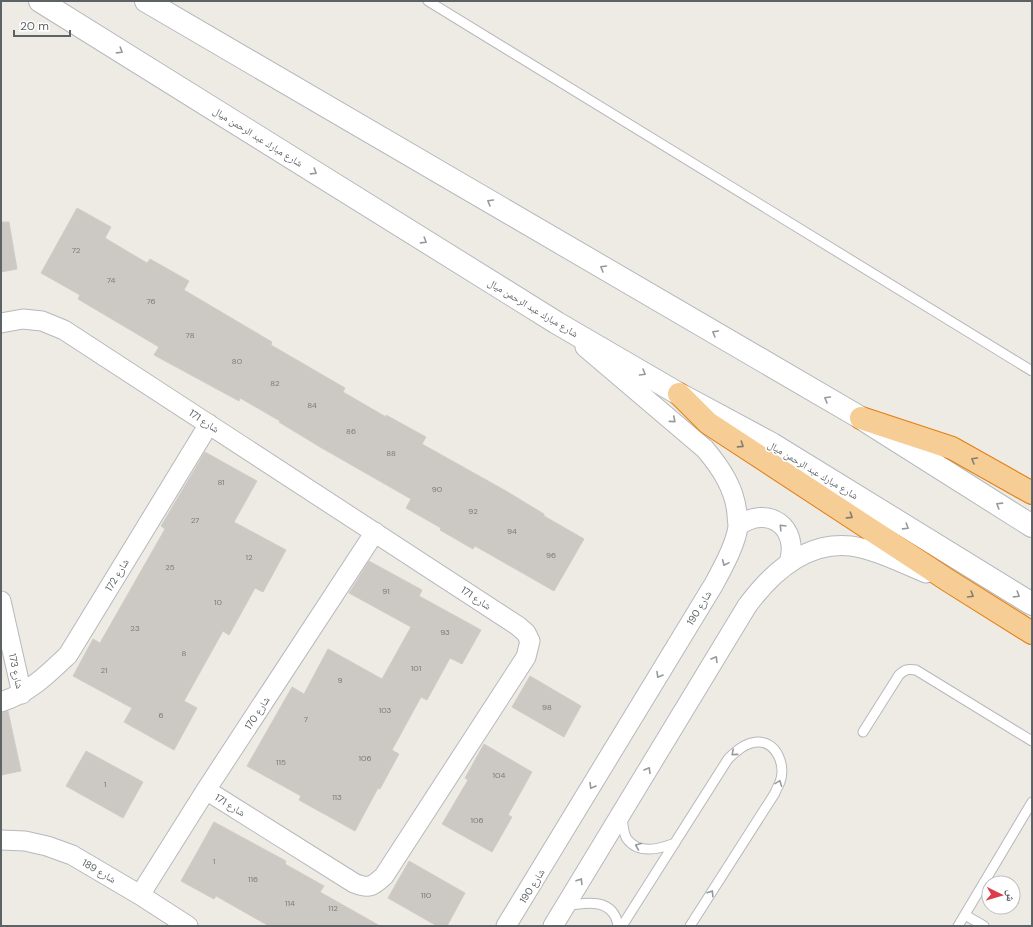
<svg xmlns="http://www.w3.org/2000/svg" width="1033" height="927" viewBox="0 0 1033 927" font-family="'DM Sans','Noto Naskh Arabic',sans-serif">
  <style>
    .building { fill: #ccc8c4; stroke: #d3ccc4 }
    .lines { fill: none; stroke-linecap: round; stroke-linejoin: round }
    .service-casing { stroke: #b6b8bb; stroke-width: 11 }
    .minor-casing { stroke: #b6b8bb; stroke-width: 21 }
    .secondary-casing { stroke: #b4b9bc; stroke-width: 24 }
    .motorway-casing { stroke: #e47e10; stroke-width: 24 }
    .service { stroke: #fff; stroke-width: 9 }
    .minor { stroke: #fff; stroke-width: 19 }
    .secondary { stroke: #fff; stroke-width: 22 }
    .motorway { stroke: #f6cd95; stroke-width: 22 }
    .oneway { stroke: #96999b }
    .oneway2 { stroke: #837d71 }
    .labels { text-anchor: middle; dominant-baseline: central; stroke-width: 3.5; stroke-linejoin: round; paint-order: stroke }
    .number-label { font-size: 8px; fill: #797c7d }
    .street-label { font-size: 10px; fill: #5d6265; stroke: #fff }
  </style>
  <rect width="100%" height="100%" fill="#eeebe5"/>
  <path class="building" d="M77,208l34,19 -6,11 42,25 3,-4 39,22 -5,9 88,52 -1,3 74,43 -2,4 43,25v-2l40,22 -4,7 84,47 38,23v2l40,23 -30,52 -79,-45 -2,3 -33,-19 1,-2 -35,-20 5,-9 -91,-52 -41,-25 1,-1 -40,-23 -1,3 -85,-46 5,-8 -81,-48 2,-4 -39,-22z
    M1,222h8l8,47 -16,3z
    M205,452l52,29 -23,41 52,28 -23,42 -8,-4 -26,47 -6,-4 -39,70 13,7 -23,42 -50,-28 8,-14 -59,-32 20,-37 7,4 65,-114 -4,-3z
    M369,561l53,29 -3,6 62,34 -19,34 -12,-6 -23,42 -6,-3 -29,53 7,4 -19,35 -2,-1 -23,43 -56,-31 2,-4 -54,-30 45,-79 12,7 24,-45 54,30 29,-52 -62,-34z
    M530,676l51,30 -17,31 -52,-30z
    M8,711l13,60 -20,4v-62z
    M484,744l48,28 -24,43 4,2 -20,35 -50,-28 26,-44 -3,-2z
    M86,751l57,31 -20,36 -57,-32z
    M214,822l72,39 -1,3 39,22 -4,6 60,34h-111l-53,-30 -2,3 -33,-18z
    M409,861l56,32 -18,33h-10l-49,-28z"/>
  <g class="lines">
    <defs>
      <path id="service" d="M428,1l604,370
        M863,732l36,-57c6,-6 9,-6 17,-5l116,71
        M622,817c1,7 1,16 5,22 12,16 33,10 48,4
        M566,906c21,-4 48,-8 52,20
        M965,915l19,11
        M622,926l106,-167c8,-8 17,-16 29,-17 20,-1 29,24 23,40 -1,3 -4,7 -5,11l-85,133
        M958,926l74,-124"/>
      <path id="minor" d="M1,323l22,-4 19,2 22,9 454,296 8,7 4,8 -4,16 -142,219c-12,11 -15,13 -30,7l-148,-93
        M738,526c30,-22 62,1 51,37
        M1,601l21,93
        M1,702c28,-9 46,-27 67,-47l141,-231
        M1,840l24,1 22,5 25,9 68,40 48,31
        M140,895l66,-105 169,-258
        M506,926l208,-342c9,-17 21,-38 24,-57 0,-4 -1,-9 -1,-13 -2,-25 -16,-46 -32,-65l-120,-102
        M553,926l194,-320c25,-34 59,-65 104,-60 23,3 53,18 75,27"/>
      <path id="secondary" d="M40,1l517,322 122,71 93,50 260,160
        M146,1l715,417 171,108"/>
      <path id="motorway" d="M679,394l29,29 241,158 83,52
        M861,418l91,30 80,45"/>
    </defs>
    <use href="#service" class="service-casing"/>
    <use href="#minor" class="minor-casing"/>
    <use href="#secondary" class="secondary-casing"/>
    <use href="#motorway" class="motorway-casing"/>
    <use href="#service" class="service"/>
    <use href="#minor" class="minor"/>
    <use href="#secondary" class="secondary"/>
    <use href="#motorway" class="motorway"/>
  </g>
  <defs><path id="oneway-chevron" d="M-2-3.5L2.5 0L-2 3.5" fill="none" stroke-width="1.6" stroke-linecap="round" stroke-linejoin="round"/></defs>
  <g class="oneway">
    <use href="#oneway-chevron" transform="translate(120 51) rotate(32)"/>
    <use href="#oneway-chevron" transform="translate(314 172) rotate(32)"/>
    <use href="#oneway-chevron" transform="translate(490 202) rotate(-150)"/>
    <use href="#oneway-chevron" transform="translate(424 241) rotate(32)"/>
    <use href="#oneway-chevron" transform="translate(603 268) rotate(-150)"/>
    <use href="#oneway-chevron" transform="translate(715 333) rotate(-150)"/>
    <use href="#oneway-chevron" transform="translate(643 373) rotate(30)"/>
    <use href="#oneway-chevron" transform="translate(827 399) rotate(-150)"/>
    <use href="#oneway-chevron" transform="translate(673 420) rotate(40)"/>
    <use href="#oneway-chevron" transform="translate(999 505) rotate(-148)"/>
    <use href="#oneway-chevron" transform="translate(782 527) rotate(-134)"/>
    <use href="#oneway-chevron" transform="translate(906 527) rotate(32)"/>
    <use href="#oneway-chevron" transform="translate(725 563) rotate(114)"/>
    <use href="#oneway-chevron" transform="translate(1017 595) rotate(32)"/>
    <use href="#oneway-chevron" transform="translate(715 659) rotate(-59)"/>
    <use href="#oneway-chevron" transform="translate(659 675) rotate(121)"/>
    <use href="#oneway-chevron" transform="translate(734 753) rotate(139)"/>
    <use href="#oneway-chevron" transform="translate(648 770) rotate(-59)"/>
    <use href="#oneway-chevron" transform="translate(779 783) rotate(-69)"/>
    <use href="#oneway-chevron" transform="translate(592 786) rotate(121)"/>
    <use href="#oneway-chevron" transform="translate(638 846) rotate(-157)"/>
    <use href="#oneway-chevron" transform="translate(580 881) rotate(-58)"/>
    <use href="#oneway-chevron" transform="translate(711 893) rotate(-57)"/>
  </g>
  <g class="oneway2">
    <use href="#oneway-chevron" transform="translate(741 445) rotate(33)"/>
    <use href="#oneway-chevron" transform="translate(974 460) rotate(-150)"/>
    <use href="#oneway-chevron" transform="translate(850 516) rotate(33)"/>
    <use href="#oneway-chevron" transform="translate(971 595) rotate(31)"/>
  </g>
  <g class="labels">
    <g class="number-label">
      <text x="76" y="250">72</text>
      <text x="111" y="280">74</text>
      <text x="151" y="301">76</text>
      <text x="190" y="335">78</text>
      <text x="237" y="361">80</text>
      <text x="275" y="383">82</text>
      <text x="312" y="405">84</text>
      <text x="351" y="431">86</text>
      <text x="391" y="453">88</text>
      <text x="221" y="482">81</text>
      <text x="437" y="489">90</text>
      <text x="473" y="511">92</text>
      <text x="195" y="520">27</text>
      <text x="512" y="531">94</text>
      <text x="551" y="555">96</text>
      <text x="249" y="557">12</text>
      <text x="170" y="567">25</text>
      <text x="386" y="591">91</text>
      <text x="218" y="602">10</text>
      <text x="135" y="628">23</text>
      <text x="445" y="632">93</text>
      <text x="184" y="653">8</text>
      <text x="416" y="668">101</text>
      <text x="104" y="670">21</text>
      <text x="340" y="680">9</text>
      <text x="547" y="707">98</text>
      <text x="385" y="710">103</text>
      <text x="161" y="715">6</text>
      <text x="306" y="719">7</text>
      <text x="365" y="758">106</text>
      <text x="281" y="762">115</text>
      <text x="499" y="775">104</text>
      <text x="105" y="784">1</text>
      <text x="337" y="797">113</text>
      <text x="477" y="820">106</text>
      <text x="214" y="861">1</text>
      <text x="253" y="879">116</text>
      <text x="426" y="895">110</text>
      <text x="290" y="903">114</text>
      <text x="333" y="908">112</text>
    </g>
    <g class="street-label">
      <text transform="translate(258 137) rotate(32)">شارع مبارك عبد الرحمن ميال</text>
      <text transform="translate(533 308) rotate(31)">شارع مبارك عبد الرحمن ميال</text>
      <text transform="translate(204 421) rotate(33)">شارع 171</text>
      <text transform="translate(813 470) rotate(31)">شارع مبارك عبد الرحمن ميال</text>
      <text transform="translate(117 575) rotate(-59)">شارع 172</text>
      <text transform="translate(476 598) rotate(33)">شارع 171</text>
      <text transform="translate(699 608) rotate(-59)">شارع 190</text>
      <text transform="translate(16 671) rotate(78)">شارع 173</text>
      <text transform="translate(257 713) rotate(-57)">شارع 170</text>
      <text transform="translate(230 805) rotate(32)">شارع 171</text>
      <text transform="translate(99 871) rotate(30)">شارع 189</text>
      <text transform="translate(532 886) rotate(-58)">شارع 190</text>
    </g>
  </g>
  <rect width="1033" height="927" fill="none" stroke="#5d6265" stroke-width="4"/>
  <g transform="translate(1001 895) rotate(95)"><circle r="19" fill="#ffffff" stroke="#bec0c1"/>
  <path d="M0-3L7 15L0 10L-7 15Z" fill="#dd3c4b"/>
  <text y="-6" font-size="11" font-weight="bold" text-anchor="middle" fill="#5d6265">ش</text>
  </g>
  <path d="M14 30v6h56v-6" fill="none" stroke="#5d6265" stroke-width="2"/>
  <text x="20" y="30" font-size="12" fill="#5d6265" stroke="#ffffff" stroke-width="3" paint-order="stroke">20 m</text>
</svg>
